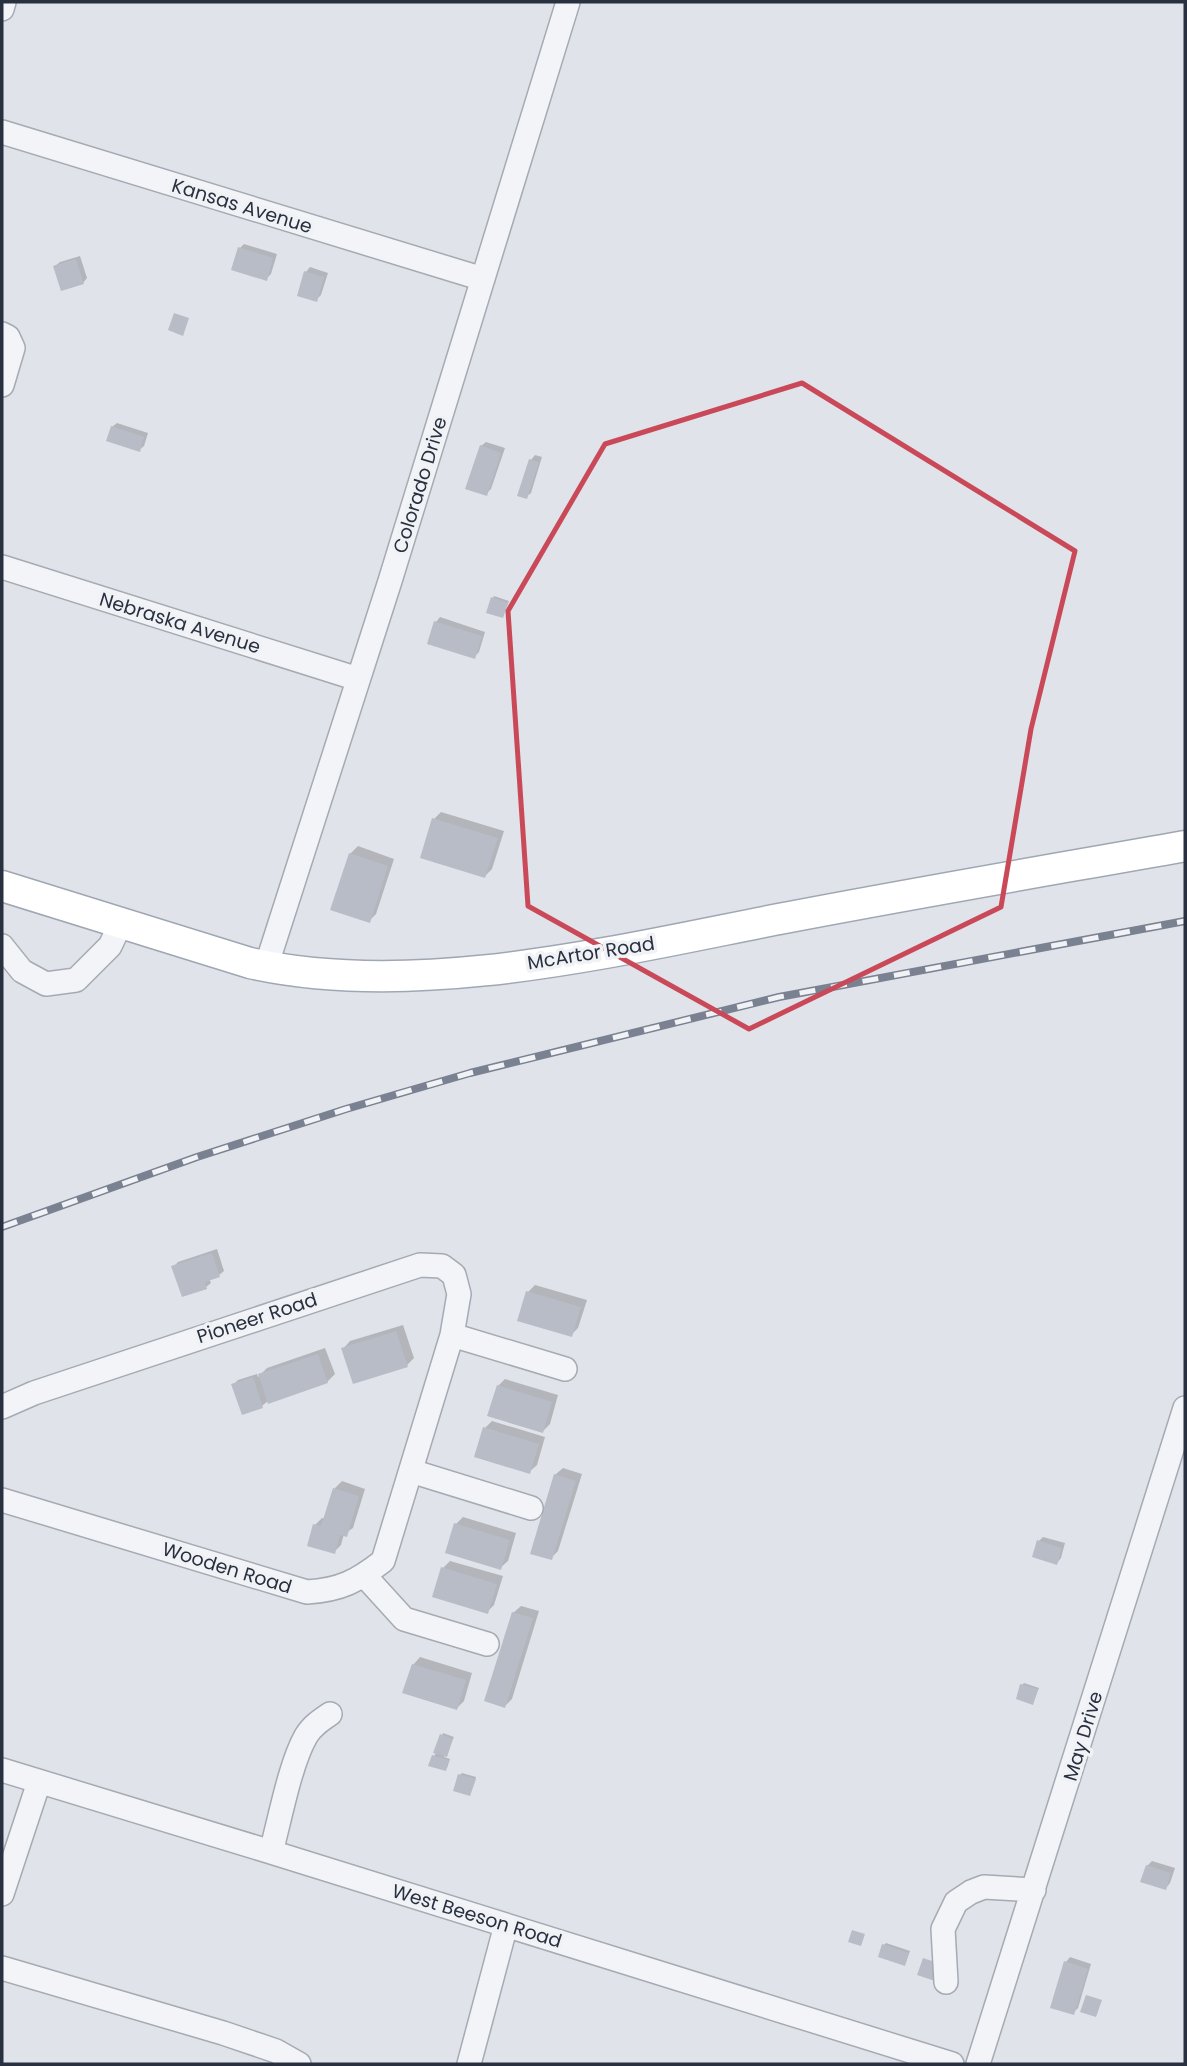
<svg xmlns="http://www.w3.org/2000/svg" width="1187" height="2066" viewBox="0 0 1187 2066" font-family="Poppins,sans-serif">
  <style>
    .shadow { fill: #0003 }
    .building { fill: #b8bcc6 }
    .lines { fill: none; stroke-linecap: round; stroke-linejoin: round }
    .minor-casing { stroke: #a5aab3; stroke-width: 26 }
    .major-casing { stroke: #a0a7b4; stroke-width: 33 }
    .minor { stroke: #f3f4f7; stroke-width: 23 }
    .major { stroke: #fff; stroke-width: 30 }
    .rail-casing { stroke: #7a8292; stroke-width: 8 }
    .rail { stroke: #f0f2f6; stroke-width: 5; stroke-dasharray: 16; stroke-linecap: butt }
    .marked { fill: none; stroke: #ca4958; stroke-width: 5; stroke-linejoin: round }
    .labels { text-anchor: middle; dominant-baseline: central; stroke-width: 7; stroke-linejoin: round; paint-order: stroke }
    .street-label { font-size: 19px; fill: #293140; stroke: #f0f2f6 }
  </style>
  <rect width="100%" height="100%" fill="#e0e3e9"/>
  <path class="shadow" d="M244,244l33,10 -6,20 -5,5 -26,-31z
    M80,256l7,22 -4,5 -28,-17 5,-4z
    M310,267l18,6 -7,22 -5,5 -10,-28z
    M117,423l31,10 -4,13 -5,4 -27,-23z
    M486,442l19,6 -14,41 -5,5 -5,-48z
    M535,455l7,2 -11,36 -5,4 -7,-2 12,-35z
    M494,596l15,5 -6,15 -10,-18z
    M440,617l45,15 -6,20 -5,5 -38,-35z
    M441,812l63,19 -12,38 -7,7 -51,-57z
    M358,846l36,13 -18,55 -7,7 -19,-67z
    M217,1249l7,22 -5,4 -10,4 2,4 -5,4 -33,-20 5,-5z
    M535,1285l52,15 -9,28 -7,7 -43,-43z
    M403,1325l11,33 -7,7 -64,-16 7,-8z
    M325,1348l10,26 -8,8 -58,18 -7,6 -29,-21 5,-5 19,-6 1,3 9,-9z
    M505,1379l53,16 -8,29 -7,7 -45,-45z
    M492,1421l53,16 -8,28 -8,7 -44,-44z
    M563,1468l19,6 -24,77 -7,7 4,-83z
    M342,1481l23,8 -12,39 -9,6 -3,11 -7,7 -19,-27 7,-7 4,1 9,-31z
    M463,1517l53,16 -8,28 -8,7 -44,-44z
    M1043,1537l22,6 -4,15 -4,5 -18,-22z
    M450,1561l53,15 -9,29 -7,7 -44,-44z
    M521,1606l18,5 -27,88 -7,7 8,-93z
    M420,1657l52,16 -8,28 -7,7 -44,-43z
    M1024,1683l15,5 -6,15 -11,-18z
    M443,1733l11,4 -10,20 6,2 -3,9 -13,-12 3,-4z
    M462,1773l14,4 -6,17 -10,-19z
    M1152,1861l23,7 -5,15 -4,5 -19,-22z
    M886,1943l24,8 -4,11 -22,-17z
    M1070,1957l21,7 -13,44 -5,5 -7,-51z"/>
  <path class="building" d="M238,247l35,11 -6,23 -36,-11z
    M76,259l8,25 -23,7 -8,-25z
    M304,271l20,6 -7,25 -20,-6z
    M174,313l15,5 -6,18 -15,-6z
    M111,426l33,11 -4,15 -34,-11z
    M480,445l21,8 -14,43 -22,-7z
    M529,459l10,3 -12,37 -10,-3z
    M491,597l17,6 -5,15 -17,-5z
    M434,621l48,15 -7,23 -48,-15z
    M432,818l66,20 -13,40 -65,-20z
    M349,853l39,13 -18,57 -40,-13z
    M212,1253l8,24 -15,5 2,7 -25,8 -11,-31z
    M526,1291l55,16 -9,30 -55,-16z
    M396,1331l12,36 -55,17 -12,-36z
    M318,1354l10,29 -60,21 -10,-30z
    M253,1377l10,31 -21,7 -11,-31z
    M497,1385l55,17 -9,31 -56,-17z
    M483,1427l56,17 -9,30 -56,-17z
    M554,1474l22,7 -24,79 -22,-6z
    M333,1488l26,8 -12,41 -7,-2 -5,19 -28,-8 6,-22 8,2z
    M454,1523l56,17 -9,30 -56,-17z
    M1037,1540l25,8 -5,17 -25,-8z
    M441,1567l56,17 -9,30 -56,-17z
    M512,1612l21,6 -28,90 -21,-7z
    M412,1664l54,16 -9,30 -55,-17z
    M1020,1684l18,5 -5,16 -17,-6z
    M440,1734l13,5 -6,18 -14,-4z
    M432,1755l17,5 -3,11 -18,-5z
    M458,1774l18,5 -6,17 -17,-5z
    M1146,1865l25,8 -5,17 -26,-8z
    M852,1930l13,4 -4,12 -13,-4z
    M882,1944l27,9 -4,13 -27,-9z
    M923,1958l18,6 -6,17 -18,-6z
    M1064,1961l24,8 -14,46 -24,-7z
    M1086,1995l16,5 -6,17 -16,-5z"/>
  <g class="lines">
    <defs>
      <path id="minor" d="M2,9l2,-7
        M2,132l481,147
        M2,334l6,3 5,11 -11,37
        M2,567l356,112
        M2,946l20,25 24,13 30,-4 34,-34 11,-23
        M266,967l124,-386 178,-579
        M452,1335l113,34
        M2,1407l32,-14 386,-128 22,1 12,9 5,19 -7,41 -69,226c-26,20 -42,29 -76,31l-305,-92
        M411,1471l120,37
        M364,1575l40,44 83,25
        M2,1770l269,82 681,212
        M271,1852c9,-33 19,-88 35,-116 6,-10 15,-16 24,-22
        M2,1894l37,-112
        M2,1968l221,65 53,18 23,13
        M946,1982l-3,-53 13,-27 15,-10 13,-5 50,3
        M469,2064l37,-139
        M978,2064l207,-656"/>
      <path id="major" d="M2,886l248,77c166,37 365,-12 529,-44 135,-26 271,-49 406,-73"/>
    </defs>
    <use href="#minor" class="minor-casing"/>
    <use href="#major" class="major-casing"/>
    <use href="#minor" class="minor"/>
    <use href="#major" class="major"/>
    <defs>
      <path id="rail" d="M2,1227l195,-70 149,-48 124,-36 309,-76 406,-76"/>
    </defs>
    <use href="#rail" class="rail-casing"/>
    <use href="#rail" class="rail"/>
  </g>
  <path class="marked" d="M802,383l273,168 -44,178 -30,178 -252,122 -221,-123 -20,-295 97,-167z"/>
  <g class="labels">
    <g class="street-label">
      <text transform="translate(242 206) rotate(17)">Kansas Avenue</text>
      <text transform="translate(420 485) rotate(-73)">Colorado Drive</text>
      <text transform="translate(180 623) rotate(17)">Nebraska Avenue</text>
      <text transform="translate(591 953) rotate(-9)">McArtor Road</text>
      <text transform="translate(257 1318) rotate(-18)">Pioneer Road</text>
      <text transform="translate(227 1568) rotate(17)">Wooden Road</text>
      <text transform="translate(1083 1736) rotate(-73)">May Drive</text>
      <text transform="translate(477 1916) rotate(17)">West Beeson Road</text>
    </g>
  </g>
  <rect width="1187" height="2066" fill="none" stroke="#293140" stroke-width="7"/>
</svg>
